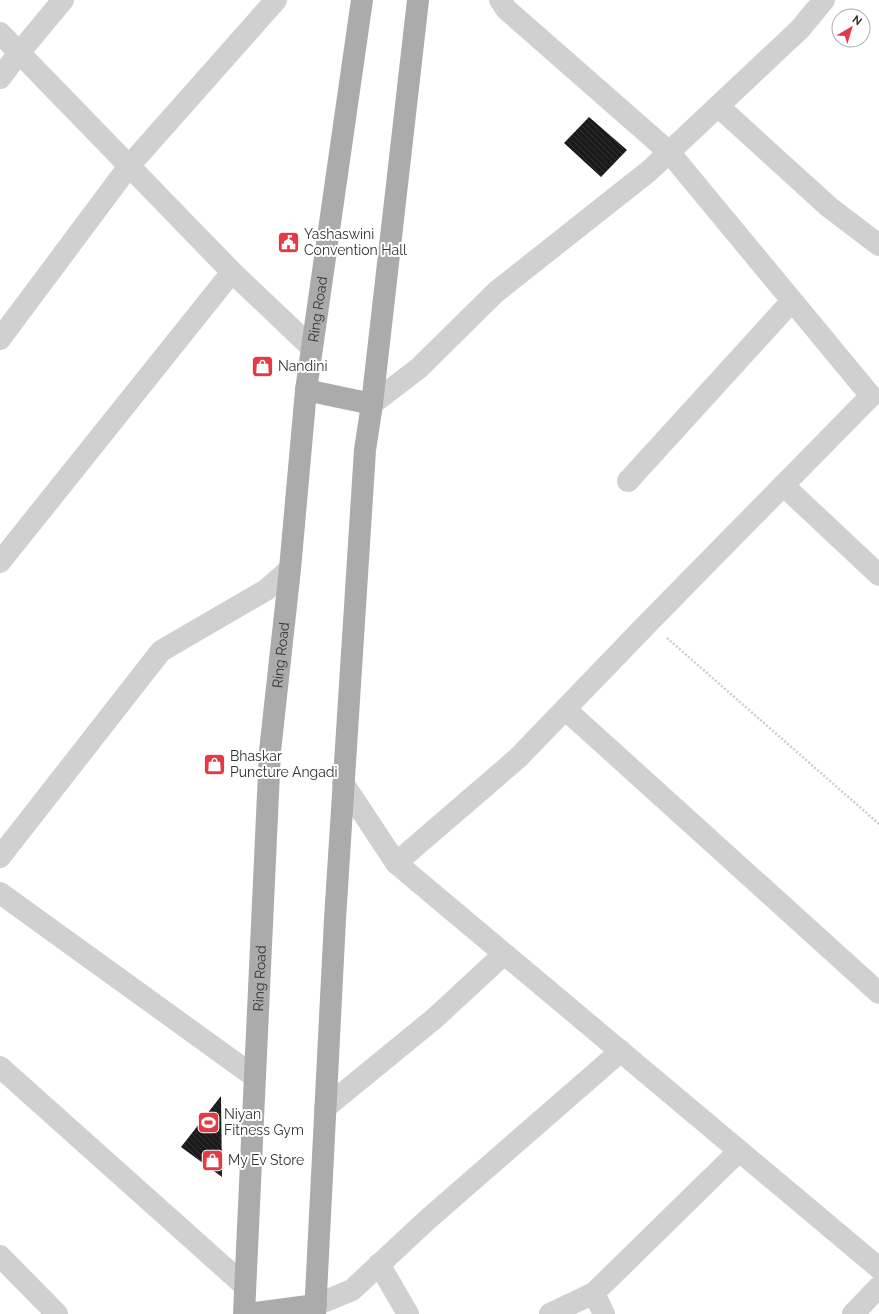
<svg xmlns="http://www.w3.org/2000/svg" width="879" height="1314" viewBox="0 0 879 1314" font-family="Raleway,sans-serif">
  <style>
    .building { fill: url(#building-back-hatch) }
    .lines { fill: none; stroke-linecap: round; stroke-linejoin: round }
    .path { stroke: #cdcdcd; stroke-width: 2.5; stroke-dasharray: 2 2; stroke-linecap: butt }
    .minor { stroke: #d0d0d0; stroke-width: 22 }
    .tertiary { stroke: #d0d0d0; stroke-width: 22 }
    .primary { stroke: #ababab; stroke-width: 22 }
    .labels { text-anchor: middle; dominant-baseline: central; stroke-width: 4; stroke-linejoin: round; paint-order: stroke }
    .poi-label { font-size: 14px; fill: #333; stroke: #fff; text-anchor: start }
    .street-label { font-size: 14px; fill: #333; stroke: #fff }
  </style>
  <defs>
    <pattern id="building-back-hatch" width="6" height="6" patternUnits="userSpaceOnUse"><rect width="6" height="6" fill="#1a1a1a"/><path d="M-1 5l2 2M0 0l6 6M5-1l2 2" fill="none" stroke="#333"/></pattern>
  </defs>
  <rect width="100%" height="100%" fill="#fff"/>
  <path class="building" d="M589,117l38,33 -26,27 -37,-34z
    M221,1096l1,81 -41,-30z"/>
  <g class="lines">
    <path class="path" d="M667,638l212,186"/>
    <path class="minor" d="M0,33l232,239 80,76
      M0,78l19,-25 44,-53
      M718,106l111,101 50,38
      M0,339l129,-173 147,-166
      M372,404l47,-36 77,-76 153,-121 151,-142 24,-29
      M628,481l164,-180
      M783,485l96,90
      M0,562l232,-290
      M565,709l314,284
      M0,857l161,-206 105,-61 24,-21
      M396,863l122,-105 131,-136 222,-226 -202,-244 -163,-143 -6,-9
      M0,893l255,184
      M0,1067l245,219
      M325,1108l110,-90 69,-64
      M0,1256l57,58
      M379,1264l29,50
      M594,1293l10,21
      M316,1305l36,-15 75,-70 194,-169
      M550,1314l44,-21 145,-142
      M853,1314l26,-27"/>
    <path class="tertiary" d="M343,783l53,80 483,405"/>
    <g class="primary">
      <path d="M306,390l66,14"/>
      <path id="s1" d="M244,1314l26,-563 20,-182 16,-179 56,-390"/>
      <path d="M248,1314l68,-9"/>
      <path d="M315,1314l20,-395 30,-469 7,-46 46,-404"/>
    </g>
  </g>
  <defs>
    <symbol id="civic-square" viewBox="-11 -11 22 22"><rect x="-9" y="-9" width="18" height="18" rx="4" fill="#e63946" stroke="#fff"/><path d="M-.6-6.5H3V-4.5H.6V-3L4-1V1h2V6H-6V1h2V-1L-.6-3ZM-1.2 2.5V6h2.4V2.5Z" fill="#fff"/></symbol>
    <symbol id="shop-square" viewBox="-11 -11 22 22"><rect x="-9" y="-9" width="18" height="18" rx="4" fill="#e63946" stroke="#fff"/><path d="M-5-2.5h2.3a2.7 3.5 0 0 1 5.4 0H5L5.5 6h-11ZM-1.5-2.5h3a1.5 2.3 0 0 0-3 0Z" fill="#fff"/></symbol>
    <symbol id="stadium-square" viewBox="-11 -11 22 22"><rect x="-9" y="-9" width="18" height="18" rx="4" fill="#e63946" stroke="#fff"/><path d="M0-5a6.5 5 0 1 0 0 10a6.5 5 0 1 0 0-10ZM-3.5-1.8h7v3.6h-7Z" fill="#fff"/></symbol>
  </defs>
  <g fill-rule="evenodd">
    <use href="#civic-square" x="276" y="230" width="25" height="25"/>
    <use href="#shop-square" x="250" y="354" width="25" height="25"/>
    <use href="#shop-square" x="202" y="752" width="25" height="25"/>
    <use href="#stadium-square" x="196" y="1110" width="25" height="25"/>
    <use href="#shop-square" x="200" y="1148" width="25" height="25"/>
  </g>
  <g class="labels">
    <g class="poi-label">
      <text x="304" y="234">Yashaswini<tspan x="304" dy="16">Convention Hall</tspan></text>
      <text x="278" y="366">Nandini</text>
      <text x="230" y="756">Bhaskar<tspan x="230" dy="16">Puncture Angadi</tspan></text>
      <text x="224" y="1114">Niyan<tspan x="224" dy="16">Fitness Gym</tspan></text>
      <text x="228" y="1160">My Ev Store</text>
    </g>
    <g class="street-label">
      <text stroke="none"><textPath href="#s1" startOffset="1008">Ring Road</textPath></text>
      <text stroke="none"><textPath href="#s1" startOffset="660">Ring Road</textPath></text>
      <text stroke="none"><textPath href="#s1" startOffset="336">Ring Road</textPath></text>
    </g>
  </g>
  <g transform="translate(851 28) rotate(38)"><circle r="19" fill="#ffffff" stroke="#adadad"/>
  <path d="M0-3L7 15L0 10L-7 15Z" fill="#e63946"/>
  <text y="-6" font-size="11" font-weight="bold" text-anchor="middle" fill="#333333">N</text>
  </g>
</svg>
